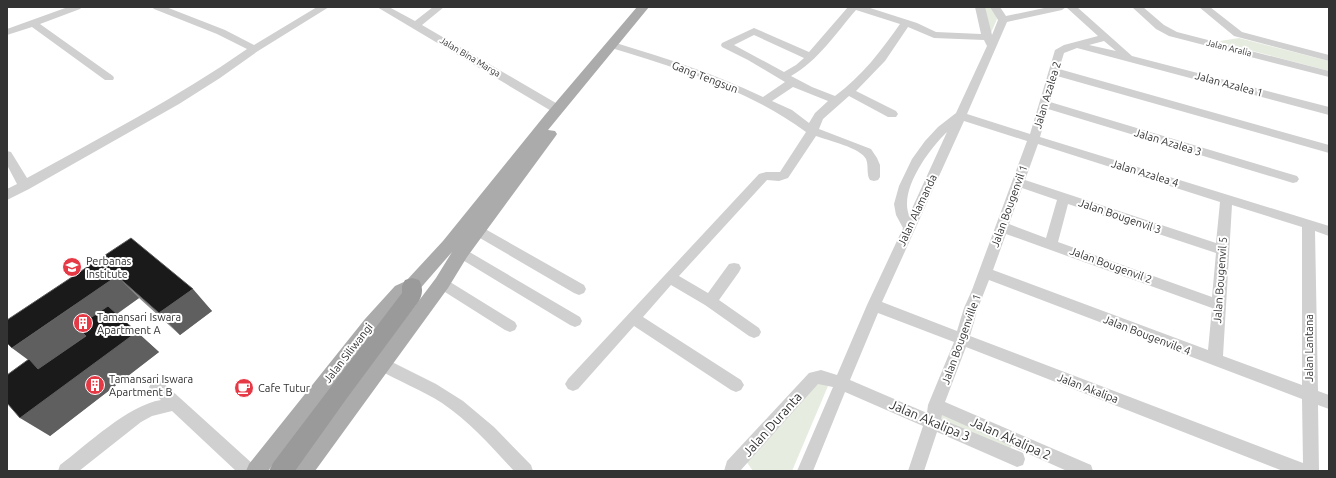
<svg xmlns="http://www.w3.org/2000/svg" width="1336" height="478" viewBox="0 0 1336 478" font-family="Ubuntu,sans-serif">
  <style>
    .green { fill: #e6ecdf }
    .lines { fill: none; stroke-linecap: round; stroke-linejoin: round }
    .minor { fill: #d0d0d0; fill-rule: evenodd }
    .major { fill: #ababab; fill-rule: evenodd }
    .highway { fill: #9a9a9a; fill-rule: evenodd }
    .wall { fill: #8c8c8c }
    .shaded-wall { fill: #5f5f5f }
    .building { fill: #1a1a1a; stroke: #5f5f5f }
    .labels { text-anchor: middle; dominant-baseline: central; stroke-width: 4; stroke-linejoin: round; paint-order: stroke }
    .far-street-label { font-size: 9px; fill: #333; stroke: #fff }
    .street-label { font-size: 11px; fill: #333; stroke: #fff }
    .poi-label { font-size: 11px; fill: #333; stroke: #fff; text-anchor: start }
    .near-street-label { font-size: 13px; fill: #333; stroke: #fff }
  </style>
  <rect width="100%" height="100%" fill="#fff"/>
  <path class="green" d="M983,7h10l4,12 -7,16z
    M1239,38l90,23v10l-107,-28 -2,-2z
    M814,378l14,8 -36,85h-39l-7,-10z
    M937,411l75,32 -2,7 -75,-33z"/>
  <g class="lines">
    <path class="minor" d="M68,7h14l-2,2 -40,15 73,52 1,2 -1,2h-8l-73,-53 -25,8v-6z
      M152,7h14l59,23 29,15 63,-38h12l-71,44 -38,27 -41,26 -150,85 -22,11v-11l10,-5 -10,-19v-14l4,1 16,26c74,-41 150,-80 220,-129l-30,-15 -63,-25z
      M377,7h12l26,14 18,-14h11l-22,18 139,81 2,3 -2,3h-8z
      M848,7h19l50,16 19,9 45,2 -6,-27h10l7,28 6,-15 -8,-13h10l6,9 43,-9h28l55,49 197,51v8l-252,-67 -13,5 -5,16 270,76v8l-272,-77 -7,26 247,74 2,3 -2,3 -4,1 -245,-74 -8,28 289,89v10l-14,-5 3,160 11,4v14l-11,-4 1,66h-36l-317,-124 -21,55 146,63 2,6h-26l-125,-56 -1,4 82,34 2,6 -2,6 -6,2 -80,-35 -13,39h-16l15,-45 -78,-34 -32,79h-16l36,-84 -15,-3 -78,87h-16l3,-10 82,-88 12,-3 16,5 30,-70 36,-77 -7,-13 -2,-11 5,-18 13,-27 13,-18 13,-14 18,-14 31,-67 -3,-6 -50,-2 -26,-11 -23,34 -29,30 40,20 2,3 -2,3h-8l-39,-21 -26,23 -4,10 52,20 6,9 3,7v12l-2,3 -4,1 -4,-1c-4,-6 -1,-14 -4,-21 -5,-11 -39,-19 -50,-23l-28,42 -9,3 -12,-1 -88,96 29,17 21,-29 5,-1 5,1 2,4 -2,4 -20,28 40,28 2,4 -2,4 -5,2 -5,-2 -44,-31 -34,-20 -28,32 98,63 3,5 -3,5 -5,2 -5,-2 -97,-64 -56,63 -5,2 -5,-2 -3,-5 3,-5 191,-205 7,-2h14l26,-40c-58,-43 -129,-64 -198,-85l-1,-2 1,-2h8c52,16 97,30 147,54l22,-15 -37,-22 -26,-13 -1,-2 1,-2 32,-15 55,24zM1066,7l32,29 -34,9 -9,5 -25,84 -63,-20 40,-92 55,-12zM856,10l44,14c-19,27 -38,52 -65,72l-23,-9 -21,-11c27,-15 45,-43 65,-66zM754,35l50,23 -8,7 -12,7 -50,-27zM1104,41l12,10 -27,-6zM793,87l35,14 -13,12 -6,10 -17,-13 -20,-9zM964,121l63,20 -55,149 -8,18 -7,23 -75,-29zM947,132l-38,83c-10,-25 20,-66 38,-83zM1038,144l182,58 -4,41 -191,-63zM1022,188l35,12 -11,38 -37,-14zM1068,204l148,49 -4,44 -154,-55zM1232,205l70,22v158l-79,-29zM1006,234l206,74 -4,42 -215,-80zM989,280l313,119 1,64 -333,-127 8,-28zM878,313l76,29 -26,63 -1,8 -77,-33z
      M1132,7h11l21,18 13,7 152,39v6l-160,-41 -13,-7z
      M1199,7h11l32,25 87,23v6l-95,-25z
      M478,225l106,60 2,4 -2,4 -5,2 -5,-2 -101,-59 -1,-4 1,-4z
      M461,247l119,70 2,4 -2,4 -5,2 -5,-2 -114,-69 -2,-4 2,-4z
      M442,277l73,45 2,4 -2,4 -5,2 -5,-2 -68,-43 -2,-4 2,-4z
      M382,357l54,27 27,17 31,26 37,38 2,6h-19c-22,-24 -44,-49 -72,-68 -20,-13 -44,-22 -65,-34l-2,-5 2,-5z
      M157,380l5,2 18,16 74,67 2,6h-20l-64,-60 -20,5 -11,6 -62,49h-21l2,-6c27,-20 68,-60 101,-65l-9,-8 -3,-5 3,-5z"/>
    <path class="major" d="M637,7h12l-101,123 7,1 2,3 -2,3 -88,120 -19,31 -133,183h-22l3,-7 140,-186 16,-26 -34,39 -11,5 -30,33 -109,142h-22l3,-7 116,-145 30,-33 11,-5 37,-40 102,-126z"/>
    <path class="highway" d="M412,278l7,2c4,8 4,13 0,21l-72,97 -52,73h-26l4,-8 129,-170v-7l3,-6z"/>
  </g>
  <path class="wall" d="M131,238l81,73 -32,24 -41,-37 -22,16 42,38 -109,84 -22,-76z"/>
  <path class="shaded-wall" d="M117,276l22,22 -99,70 97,-36 22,20 -109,84 -30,-18 18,-49 -7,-7 -19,-14z
    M193,289l19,22 -32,24 -21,-22z"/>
  <path class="building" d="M131,238l62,51 -34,24 -42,-37 -105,72 -5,-5v-23z
    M108,306l29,26 -117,86 -13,-15v-28l22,-16 9,10 48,-33 -9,-9z"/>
  <defs>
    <symbol id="school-disc" viewBox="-11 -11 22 22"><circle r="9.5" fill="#e63946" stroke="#fff"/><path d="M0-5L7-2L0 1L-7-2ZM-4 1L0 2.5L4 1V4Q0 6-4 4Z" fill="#fff"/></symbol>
    <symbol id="building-disc" viewBox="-11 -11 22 22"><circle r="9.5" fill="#e63946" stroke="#fff"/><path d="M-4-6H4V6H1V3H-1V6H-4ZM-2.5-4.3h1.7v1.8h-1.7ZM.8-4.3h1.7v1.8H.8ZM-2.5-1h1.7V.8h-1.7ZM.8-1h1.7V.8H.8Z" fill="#fff"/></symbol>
    <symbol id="cafe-disc" viewBox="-11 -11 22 22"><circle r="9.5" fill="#e63946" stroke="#fff"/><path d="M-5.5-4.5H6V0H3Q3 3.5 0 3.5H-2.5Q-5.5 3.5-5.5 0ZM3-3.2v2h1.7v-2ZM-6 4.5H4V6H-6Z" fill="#fff"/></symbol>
  </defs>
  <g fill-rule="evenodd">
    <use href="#school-disc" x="61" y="256" width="22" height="22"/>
    <use href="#building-disc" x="72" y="312" width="22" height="22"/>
    <use href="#building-disc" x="84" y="374" width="22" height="22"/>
    <use href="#cafe-disc" x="233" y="377" width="22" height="22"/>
  </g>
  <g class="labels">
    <g class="far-street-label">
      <text transform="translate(1229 48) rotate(14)">Jalan Aralia</text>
      <text transform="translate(470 57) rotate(31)">Jalan Bina Marga</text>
    </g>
    <g class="street-label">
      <text transform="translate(705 77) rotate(21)">Gang Tengsun</text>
      <text transform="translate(1229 84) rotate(15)">Jalan Azalea 1</text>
      <text transform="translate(1047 95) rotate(-73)">Jalan Azalea 2</text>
      <text transform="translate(1168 142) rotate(17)">Jalan Azalea 3</text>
      <text transform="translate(1145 173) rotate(17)">Jalan Azalea 4</text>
      <text transform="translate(1009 206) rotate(-70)">Jalan Bougenvil 1</text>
      <text transform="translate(917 210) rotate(-65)">Jalan Alamanda</text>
      <text transform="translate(1120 216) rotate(19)">Jalan Bougenvil 3</text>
      <text transform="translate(1111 265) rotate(20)">Jalan Bougenvil 2</text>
      <text transform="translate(1220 280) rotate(-86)">Jalan Bougenvil 5</text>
      <text transform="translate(1147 335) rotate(21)">Jalan Bougenvile 4</text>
      <text transform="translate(961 339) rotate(-70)">Jalan Bougenville 1</text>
      <text transform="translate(1309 348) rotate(-90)">Jalan Lantana</text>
      <text transform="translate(348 353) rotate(-52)">Jalan Siliwangi</text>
      <text transform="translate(1088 388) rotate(21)">Jalan Akalipa</text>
    </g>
    <g class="poi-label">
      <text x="86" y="261">Perbanas<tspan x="86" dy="13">Institute</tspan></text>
      <text x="97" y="317">Tamansari Iswara<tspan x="97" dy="13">Apartment A</tspan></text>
      <text x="109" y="379">Tamansari Iswara<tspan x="109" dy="13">Apartment B</tspan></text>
      <text x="258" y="388">Cafe Tutur</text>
    </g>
    <g class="near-street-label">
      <text transform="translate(930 420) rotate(23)">Jalan Akalipa 3</text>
      <text transform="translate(772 424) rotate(-48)">Jalan Duranta</text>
      <text transform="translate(1011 438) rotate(24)">Jalan Akalipa 2</text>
    </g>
  </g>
  <rect width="1336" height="478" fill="none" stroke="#333333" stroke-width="16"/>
</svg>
